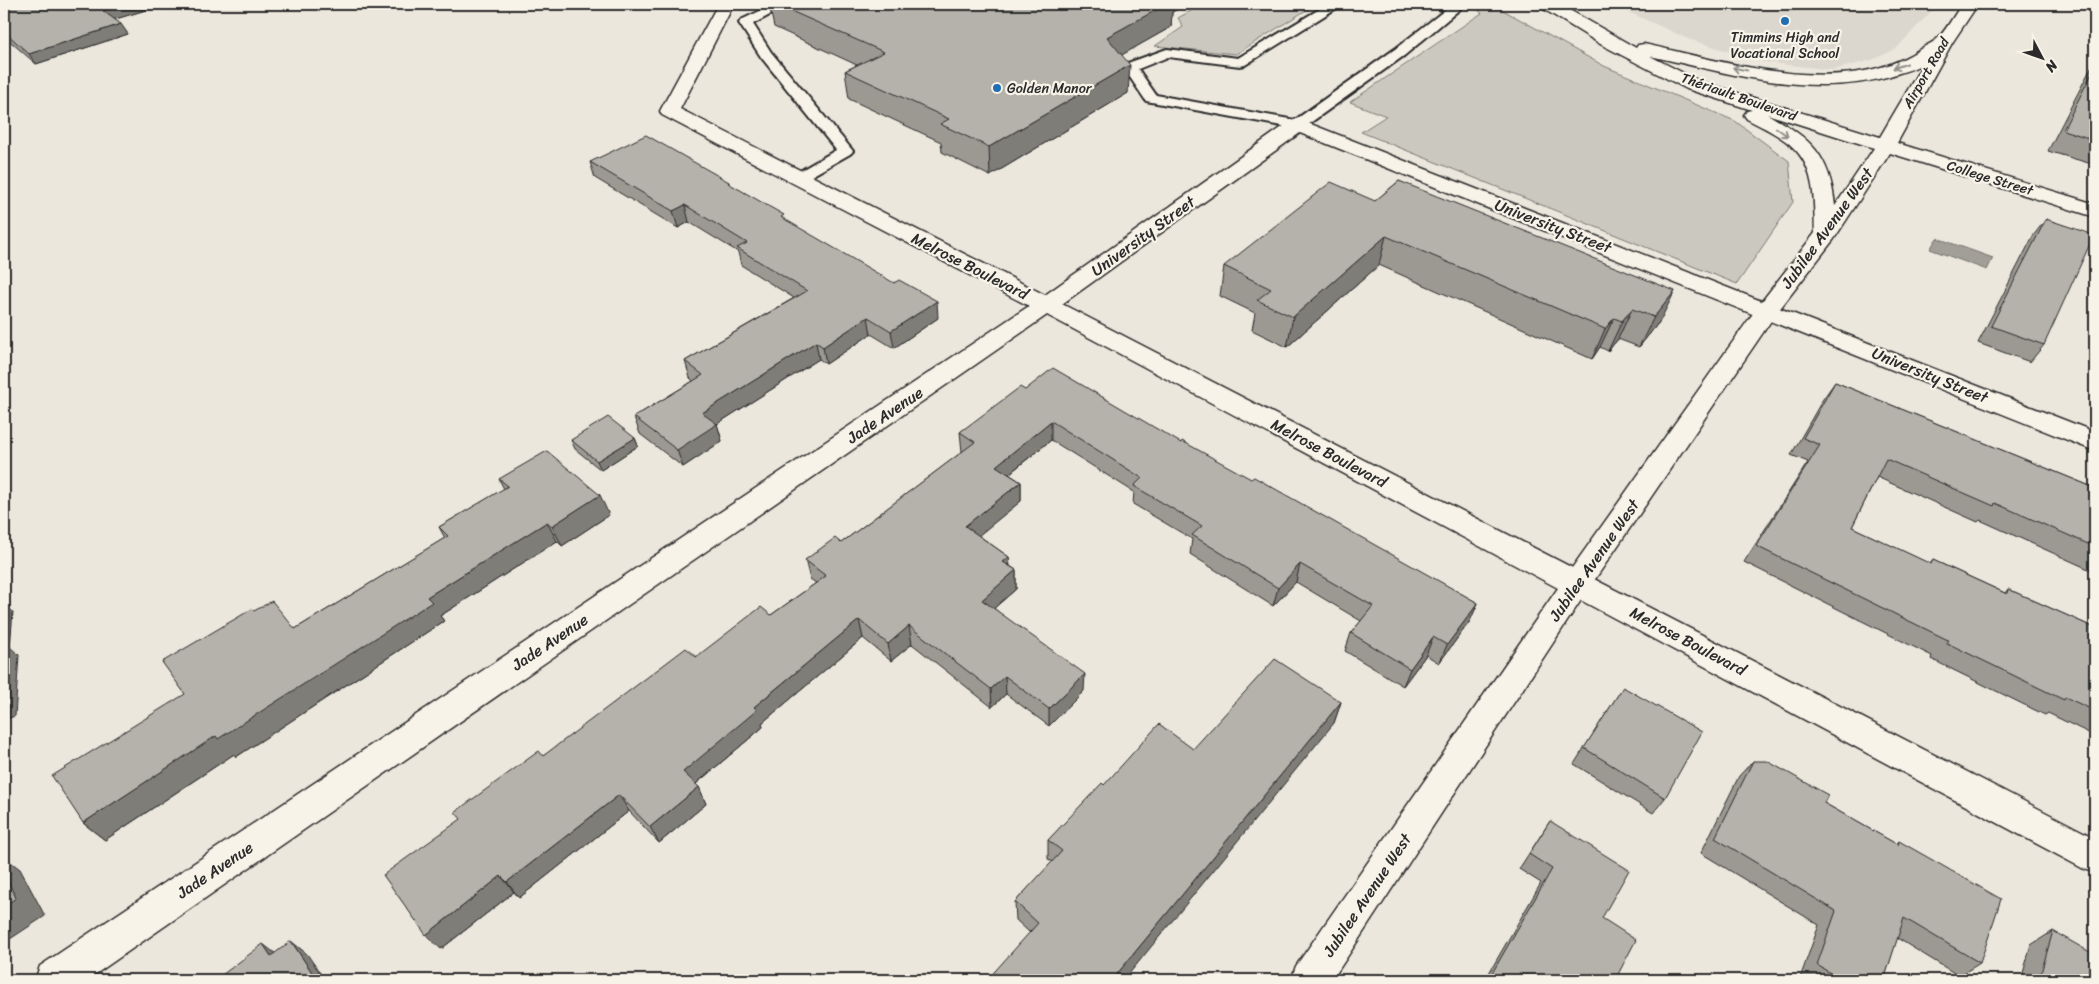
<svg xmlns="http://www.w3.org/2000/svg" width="2099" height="984" viewBox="0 0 2099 984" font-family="Sriracha,sans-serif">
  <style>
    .built { fill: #dbd7ce }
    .green { fill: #cbc8bf; stroke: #7b7a75 }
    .water { fill: #a29f98; stroke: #72716c }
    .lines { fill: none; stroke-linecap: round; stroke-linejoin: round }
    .lane-casing { stroke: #2b2b2b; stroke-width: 4 }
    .street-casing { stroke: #2b2b2b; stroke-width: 3 }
    .secondary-casing { stroke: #2b2b2b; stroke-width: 3 }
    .lane { fill: #f7f3e8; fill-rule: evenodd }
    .street { fill: #f7f3e8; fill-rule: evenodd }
    .secondary { fill: #f7f3e8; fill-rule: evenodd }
    .wall { fill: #9c9993; stroke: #2b2b2b }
    .shaded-wall { fill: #7f7d78; stroke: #2b2b2b }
    .building { fill: #b5b2ab; stroke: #2b2b2b }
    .oneway { stroke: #918f8a }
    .poi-dot { fill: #1f6fb2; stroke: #f7f3e8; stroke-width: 2 }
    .labels { text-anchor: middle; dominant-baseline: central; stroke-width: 4.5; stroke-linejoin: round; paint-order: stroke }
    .far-poi-label { font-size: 14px; fill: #2b2b2b; stroke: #f7f3e8 }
    .far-street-label { font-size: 14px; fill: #2b2b2b; stroke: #f7f3e8 }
    .street-label { font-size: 16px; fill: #2b2b2b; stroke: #f7f3e8 }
  </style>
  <rect width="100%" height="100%" fill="#ebe7dd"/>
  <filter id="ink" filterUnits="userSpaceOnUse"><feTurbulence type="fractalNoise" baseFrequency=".02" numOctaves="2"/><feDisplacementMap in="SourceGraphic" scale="10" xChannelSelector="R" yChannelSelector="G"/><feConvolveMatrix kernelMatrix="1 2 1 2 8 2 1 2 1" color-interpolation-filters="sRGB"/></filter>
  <g filter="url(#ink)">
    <path class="built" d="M1611,4h327l-42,45 -24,11 -39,10 -69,-8 -76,-23z"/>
    <path class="green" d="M1203,4h113l-80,50 -81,-8 28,-19 -5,-9z
      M1470,4h22l112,62 131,55 54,40 4,41 -56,82 -376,-152 25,-16 -36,-14 132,-89z"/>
    <path class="water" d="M1937,238l56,20 -6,12 -57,-21z"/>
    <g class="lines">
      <defs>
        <path id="lane" d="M775,4h15l-37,20 18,28 82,99 -3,3 -51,29 -6,-2 -2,-3 2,-3 43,-25 -75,-93 -22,-34 2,-3z
          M1328,4h15l-98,61 -5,1 -72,-9 -30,12 18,26 139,25 100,-71 50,-39 -11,-3 -1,-3h18l9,5 -55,46 -102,73 -5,1 -152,-28 -23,-34 2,-3 42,-15 71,9z"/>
        <path id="street" d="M718,4h16l-54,105 365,186 246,-174 7,-2 797,313v19l-795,-318 -238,171 1033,534v35l-13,-5 -1035,-553 -960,665h-52l5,-14 989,-660 -367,-191 -2,-4z"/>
        <path id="secondary" d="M1540,4h19l77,44 2,-3 6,-1c83,18 201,57 278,4 5,-3 12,-6 16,-10 9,-9 16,-23 24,-34h16l-26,39 -55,100 198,61v13l-205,-64 -56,86 -59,76 -188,276 -255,389h-41l5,-14 271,-391 192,-270 56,-72c-1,-25 1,-58 -16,-79 -12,-16 -35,-26 -52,-35l-3,-4 3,-4 5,-1 -65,-21 -85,-44 -60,-37zM1650,56c78,17 161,43 240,20 12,-4 22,-6 33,-12l-43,73 -181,-56zM1767,114l107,34 -39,58c-5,-52 -25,-68 -68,-92z"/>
      </defs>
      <use href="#lane" class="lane-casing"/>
      <use href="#street" class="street-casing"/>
      <use href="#secondary" class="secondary-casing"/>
      <use href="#lane" class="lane"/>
      <use href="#street" class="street"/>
      <use href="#secondary" class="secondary"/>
    </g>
    <path class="wall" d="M4,4h162l-51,15 13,15 -92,30 -32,-28z
      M769,4h418l-15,8 -1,15 -50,28 7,38 -138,83 -48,-24 -1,-10 -92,-43 -4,-28 12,-6 -83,-38z
      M2095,60v105l-47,-14z
      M590,162l139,20v2l209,134 -44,30 -23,-14 -45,30 -7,-5 -102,65 5,17 -39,26 -43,-33 -6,-17 59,-36 -3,-3 -5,-17 109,-63 -53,-33 -3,-13 -49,-30 -11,6 -83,-50z
      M1399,181l261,140 -21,26 -21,-8 -10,12 -8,-4 -8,12 -213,-94 -92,82 -35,-17 3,-17 -35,-17 4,-30 151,-65z
      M2046,219l-2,126 -14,17 -52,-19 55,-107z
      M1835,382l260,106v84l-115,-52 -2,2 -101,-45 -25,50 78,37 3,-4 72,33 3,-4 87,39v108l-47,-23 -3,2 -114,-56 1,-3 -188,-94 64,-100 -17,-7 32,-56z
      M1025,390l156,53 297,160 -8,18 -31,42 -13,-8 -23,31 -58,-35 6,-18 10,-12 -65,-39 -23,24 -83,-52 2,-15 -59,-35 1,-12 -83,-52 -42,34 12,8v19l-43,34 31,22 1,9 6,4v19l-22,19 90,83 -35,35 -43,-32 -14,13 -80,-63 -21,17 -28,-23 -101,85 1,4 -67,57 3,3 7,17 -47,39 -30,-32 -110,87 -5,-6 -73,57 20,-130 82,-63 153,-99 75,-42 45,-32 -6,-4 -5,-19 36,-17 121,-91 -2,-20z
      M635,438l3,8 -37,24 -26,-21 -4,-9z
      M499,479l110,36 -47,31 -5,-5 -117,75 4,5 -208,136 -2,-3 -129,86 -22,-17 102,-129 69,-83 41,18 150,-91 -6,-11 65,-38z
      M1623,687l42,111 -12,15 -79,-49z
      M1341,702l-7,21 -305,209 -13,-12 -1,-18 38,-40 -5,-3v-19l56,-55 89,-36z
      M1753,761l71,42 72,41 3,-3 81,122 -21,13 -62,-38 -13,42h-81l-3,-2 19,-53 -118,-72 38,-77z
      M1550,821l52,97 13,62h-130l56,-97 -22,-14z
      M2053,931l42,49h-74l10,-35z"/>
    <path class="shaded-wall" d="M126,4h40l-57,17 -6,-10z
      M1166,4h21l-15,8 -1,15 -65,37 1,-27z
      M121,24l7,10 -92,30 -7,-10z
      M1130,65l-2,28 -138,83 -1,-29z
      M685,205l4,17 -11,6 -5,-17z
      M1386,236l-7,29 -92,82 6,-30z
      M1675,291l-15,30 -21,26 15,-30z
      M937,301l1,17 -44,30 -3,-17z
      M1632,309l-14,30 -10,12 14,-30z
      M868,317l3,17 -45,30 -3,-17z
      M1614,318l-14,29 -8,12 13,-30z
      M816,342l3,17 -102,65 5,17 -39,26 -6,-17 25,-37z
      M1051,421v19l-55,44v-18z
      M635,438l3,8 -37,24 -4,-9z
      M1021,482v19l-54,44 -2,-19z
      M600,495l9,20 -47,31 -10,-20z
      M547,522l10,19 -117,75 4,5 -208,136 -2,-3 -129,86 -22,-17 344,-226z
      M1009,557l1,18 -7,-13z
      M1300,564l-4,18 -23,24 5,-18z
      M1016,570v19l-33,29 -1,-18z
      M4,603l9,9 -3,35 9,8 -4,61 -11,4z
      M1478,603l-8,18 -31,42 8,-18z
      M859,620l4,18 -101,85 1,4 -72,61 -8,-16 71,-65z
      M909,626l3,18 -21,17 -3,-17z
      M1433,637l-7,18 -23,31 7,-17z
      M1085,674l-1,17 -35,35v-17z
      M1005,676l1,18 -14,13 -1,-18z
      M1341,702l-7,21 -210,257h-12z
      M699,787l7,17 -47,39 -9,-16z
      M619,795l10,16 -110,87 -12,-16z
      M4,857l16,12 25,47 -41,27z
      M501,876l13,16 -73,57 -15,-14z
      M291,941l16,13 18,26h-8z
      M263,944l17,13 -9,-1z"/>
    <path class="building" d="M4,4h122l-23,7 18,13 -92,30 -25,-23z
      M775,4h392l-60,33 23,28 -141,82 -49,-23 9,-5 -104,-48 39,-19z
      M2095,67v73l-32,-10z
      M646,135l83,47 -1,1 56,32 -3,2 113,66 5,-3 38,21 -46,30 -23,-14 -45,30 -7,-5 -114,71 15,11 -40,26 -43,-33 69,-42 -18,-14 122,-70 -70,-43 10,-5 -62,-38 -12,6 -83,-49z
      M1399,181l276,110 -21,26 -22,-8 -10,12 -8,-3 -9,11 -219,-93 -93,81 -36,-17 14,-11 -47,-23 107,-84 44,19z
      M2046,219l48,16 -50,110 -53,-19z
      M1053,368l128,75 1,-2 69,38 3,-2 224,126 -31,42 -14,-8 -23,32 -59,-36 22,-27 -73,-42 -22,24 -86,-53 10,-9 -68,-40 8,-8 -91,-57 -55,45 25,16 -56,44 44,31 -6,5 13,8 -34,30 103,74 -36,35 -44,-33 -14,13 -82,-63 -21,18 -29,-24 -105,87 3,3 -74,62 16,15 -49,40 -31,-32 -112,87 -6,-6 -75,59 -43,-60 78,-56 -6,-7 84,-61 4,5 143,-108 10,9 65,-50 10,8 55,-39 -21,-16 30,-22 6,5 134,-101 -15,-10 60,-45 5,3z
      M1835,382l260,106v59l-100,-44 -1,3 -108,-47 -34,68 79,37 2,-4 74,34 1,-5 87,39v83l-30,-14 -1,3 -117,-57 1,-3 -192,-94 64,-101 -17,-7z
      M608,417l27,21 -38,23 -26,-21z
      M547,451l53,44 -48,31 -5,-4 -120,75 5,5 -214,137 -2,-3 -133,87 -31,-47 133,-82 -23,-32 90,-53 2,2 18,-10 23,28 153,-93 -9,-9 69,-41 -9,-7z
      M1275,659l66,43 -229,278h-125l51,-57 -23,-21 47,-51 -14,-11 54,-57 2,2 55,-61 34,25z
      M1623,687l79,45 -37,66 -81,-50z
      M1753,761h14l61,34 -4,8 74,42 1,-4 102,58 -21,64 -76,-45 -20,62h-42l-25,-15 19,-54 -121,-73z
      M1550,821l79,49 -27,48 34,22 -21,40h-116l-8,-5 61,-106 -23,-15z
      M4,873l12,25 -12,8z
      M2053,931l42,24v25h-56z
      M291,941l26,39h-97l-2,-2 45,-34 8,12z"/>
    <defs><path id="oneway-shaft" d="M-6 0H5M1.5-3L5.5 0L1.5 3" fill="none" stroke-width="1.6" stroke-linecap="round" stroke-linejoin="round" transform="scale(1.25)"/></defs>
    <g class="oneway">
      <use href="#oneway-shaft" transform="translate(1900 66) rotate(161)"/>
      <use href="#oneway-shaft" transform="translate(1740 69) rotate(-169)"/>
      <use href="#oneway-shaft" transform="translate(1782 132) rotate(37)"/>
    </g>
  </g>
  <g class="poi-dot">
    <circle cx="1785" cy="21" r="5"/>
    <circle cx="997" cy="88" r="5"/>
  </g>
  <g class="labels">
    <g class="far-poi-label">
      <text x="1785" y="37">Timmins High and<tspan x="1785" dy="16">Vocational School</tspan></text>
      <text x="1007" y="88" text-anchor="start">Golden Manor</text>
    </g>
    <g class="far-street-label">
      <text transform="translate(1926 73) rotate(-60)">Airport Road</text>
      <text transform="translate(1739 97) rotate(19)">Thériault Boulevard</text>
      <text transform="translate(1990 178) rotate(17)">College Street</text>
    </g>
    <g class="street-label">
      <text transform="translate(1553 226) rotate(21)">University Street</text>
      <text transform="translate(1827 228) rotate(-54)">Jubilee Avenue West</text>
      <text transform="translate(1143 236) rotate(-36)">University Street</text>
      <text transform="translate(970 266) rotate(27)">Melrose Boulevard</text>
      <text transform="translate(1930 375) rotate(22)">University Street</text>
      <text transform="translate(885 415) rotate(-34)">Jade Avenue</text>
      <text transform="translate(1329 453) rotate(28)">Melrose Boulevard</text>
      <text transform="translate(1594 560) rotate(-55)">Jubilee Avenue West</text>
      <text transform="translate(1688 641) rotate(28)">Melrose Boulevard</text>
      <text transform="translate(550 642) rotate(-34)">Jade Avenue</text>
      <text transform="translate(215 870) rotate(-34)">Jade Avenue</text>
      <text transform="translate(1367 895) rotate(-56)">Jubilee Avenue West</text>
    </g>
  </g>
  <rect width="2099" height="984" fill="none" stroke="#f7f3e8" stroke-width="20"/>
  <rect x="10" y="10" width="2079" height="964" fill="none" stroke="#2b2b2b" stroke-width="2" filter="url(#ink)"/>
  <g transform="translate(2042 58) rotate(131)" stroke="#f7f3e8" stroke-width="4" paint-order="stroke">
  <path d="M0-4L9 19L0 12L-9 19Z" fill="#2b2b2b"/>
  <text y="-8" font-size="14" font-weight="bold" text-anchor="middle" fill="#2b2b2b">N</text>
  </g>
</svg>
